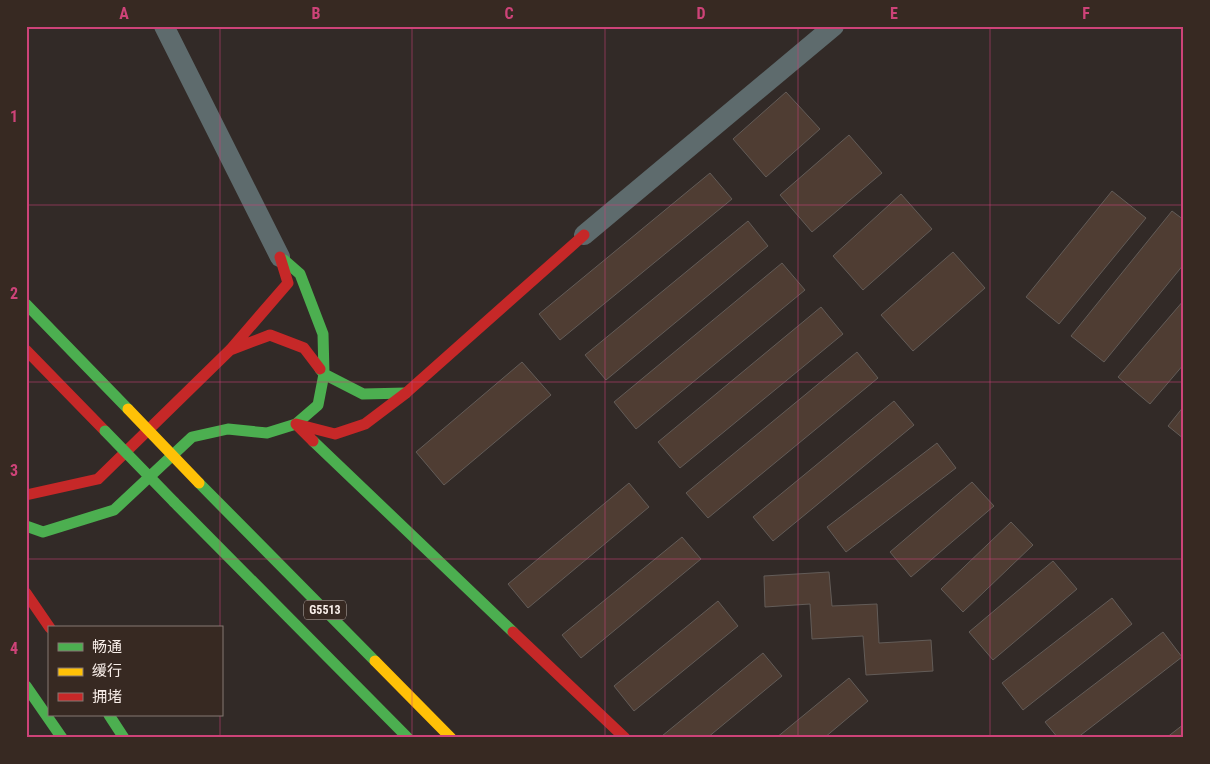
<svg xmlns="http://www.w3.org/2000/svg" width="1210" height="764" viewBox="0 0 1210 764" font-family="'Roboto Condensed','Noto Sans SC',sans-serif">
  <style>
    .building { fill: #4f3d33; stroke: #635c58 }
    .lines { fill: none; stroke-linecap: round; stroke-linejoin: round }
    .street { stroke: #5e6b6d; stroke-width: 20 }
    .fast { stroke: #4caf50; stroke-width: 11 }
    .slow { stroke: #ffc107; stroke-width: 11 }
    .jam { stroke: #c62828; stroke-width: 11 }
    .fast-bridge { stroke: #4caf50; stroke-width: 11 }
    .slow-bridge { stroke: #ffc107; stroke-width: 11 }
    .grid { fill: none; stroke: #cd4378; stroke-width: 1; stroke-opacity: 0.55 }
    .labels { text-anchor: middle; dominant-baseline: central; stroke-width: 4.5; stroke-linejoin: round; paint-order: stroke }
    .shield { fill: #372922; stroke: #bfb4ae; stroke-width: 1 }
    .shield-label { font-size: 12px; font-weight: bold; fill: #f9efea }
    .neatline { fill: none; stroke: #cd4378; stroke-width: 2 }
    .grid-label { font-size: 16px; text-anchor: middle; font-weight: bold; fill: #cd4378 }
  </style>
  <rect width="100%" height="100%" fill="#322a27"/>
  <path class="building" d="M786,92l34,37 -54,48 -33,-38z
    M849,135l33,38 -70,59 -32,-37z
    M710,173l22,26 -172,141 -21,-26z
    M1112,191l34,27 -87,106 -33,-27z
    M901,194l31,35 -69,61 -30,-34z
    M1172,211l12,9v44l-80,98 -33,-26z
    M748,221l20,25 -162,134 -21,-25z
    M953,252l32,36 -72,63 -32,-36z
    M782,263l23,27 -169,139 -22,-27z
    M1184,300v64l-34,40 -32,-27z
    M821,307l22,27 -163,134 -22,-26z
    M857,352l21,26 -170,140 -22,-25z
    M522,362l29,33 -107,90 -28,-33z
    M894,401l20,24 -141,116 -20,-24z
    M1184,406v33l-16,-13z
    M937,443l19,25 -110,84 -19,-25z
    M972,482l22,24 -83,71 -21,-25z
    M629,483l20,24 -121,101 -20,-24z
    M1011,522l22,23 -70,67 -22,-23z
    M682,537l19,22 -120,99 -19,-23z
    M1053,561l24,28 -84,71 -24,-28z
    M829,572l3,34 45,-2 2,39 52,-3 2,31 -67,4 -3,-39 -51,3 -2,-35 -45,3 -1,-31z
    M1112,598l20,26 -109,86 -21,-27z
    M718,601l20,25 -104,85 -20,-25z
    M1163,632l19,25 -105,81h-19l-13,-16z
    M763,653l19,23 -75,62h-44l-1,-2z
    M849,678l19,23 -44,37h-48z
    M1184,724v14h-18z"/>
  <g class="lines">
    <path class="street" d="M164,26l116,231
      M584,235l250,-209"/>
    <path class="fast" d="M284,260l16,14 23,60 1,40 39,20 43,-1
      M26,304l102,105
      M313,441l200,191
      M199,483l176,178
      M174,502l234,236
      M26,526l17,6 71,-22 78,-73 36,-8 39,4 29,-9 22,-19 6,-31 -4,-5
      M26,686l36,52
      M109,715l15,23"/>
    <path class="slow" d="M375,661l76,77"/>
    <path class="jam" d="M26,350l79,81
      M230,350l40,-15 34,13 16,21
      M313,441l-17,-17 39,10 30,-10 41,-31 178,-158
      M26,495l72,-16 132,-129 58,-67 -8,-26
      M26,593l24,35
      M513,632l112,106"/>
    <path class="fast-bridge" d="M105,431l69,71"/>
    <path class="slow-bridge" d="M128,409l71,74"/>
  </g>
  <path class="grid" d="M220,26v602M412,26v712M605,26v712M798,26v712M990,26v712M26,205h1158M26,382h1158M26,559h1158M220,715v23"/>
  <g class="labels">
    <rect class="shield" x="304" y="600.5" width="42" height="19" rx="4"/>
    <g class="shield-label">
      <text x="325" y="610">G5513</text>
    </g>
  </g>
  <rect width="1210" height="764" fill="none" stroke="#372922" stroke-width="55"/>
  <rect x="48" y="626" width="175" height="90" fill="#372922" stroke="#857872"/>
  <rect x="58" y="643" width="25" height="8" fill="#4caf50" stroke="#857872"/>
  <text x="92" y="652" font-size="15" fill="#f9efea">畅通</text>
  <rect x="58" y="668" width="25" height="8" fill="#ffc107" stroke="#857872"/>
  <text x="92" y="676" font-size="15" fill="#f9efea">缓行</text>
  <rect x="58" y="693" width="25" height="8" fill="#c62828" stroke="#857872"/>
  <text x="92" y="702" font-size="15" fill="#f9efea">拥堵</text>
  <rect x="28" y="28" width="1154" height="708" class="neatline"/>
  <g class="grid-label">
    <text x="124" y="19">A</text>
    <text x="316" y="19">B</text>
    <text x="509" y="19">C</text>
    <text x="701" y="19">D</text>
    <text x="894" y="19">E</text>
    <text x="1086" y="19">F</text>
    <text x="14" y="122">1</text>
    <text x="14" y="299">2</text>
    <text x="14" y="476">3</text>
    <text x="14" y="654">4</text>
  </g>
</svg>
